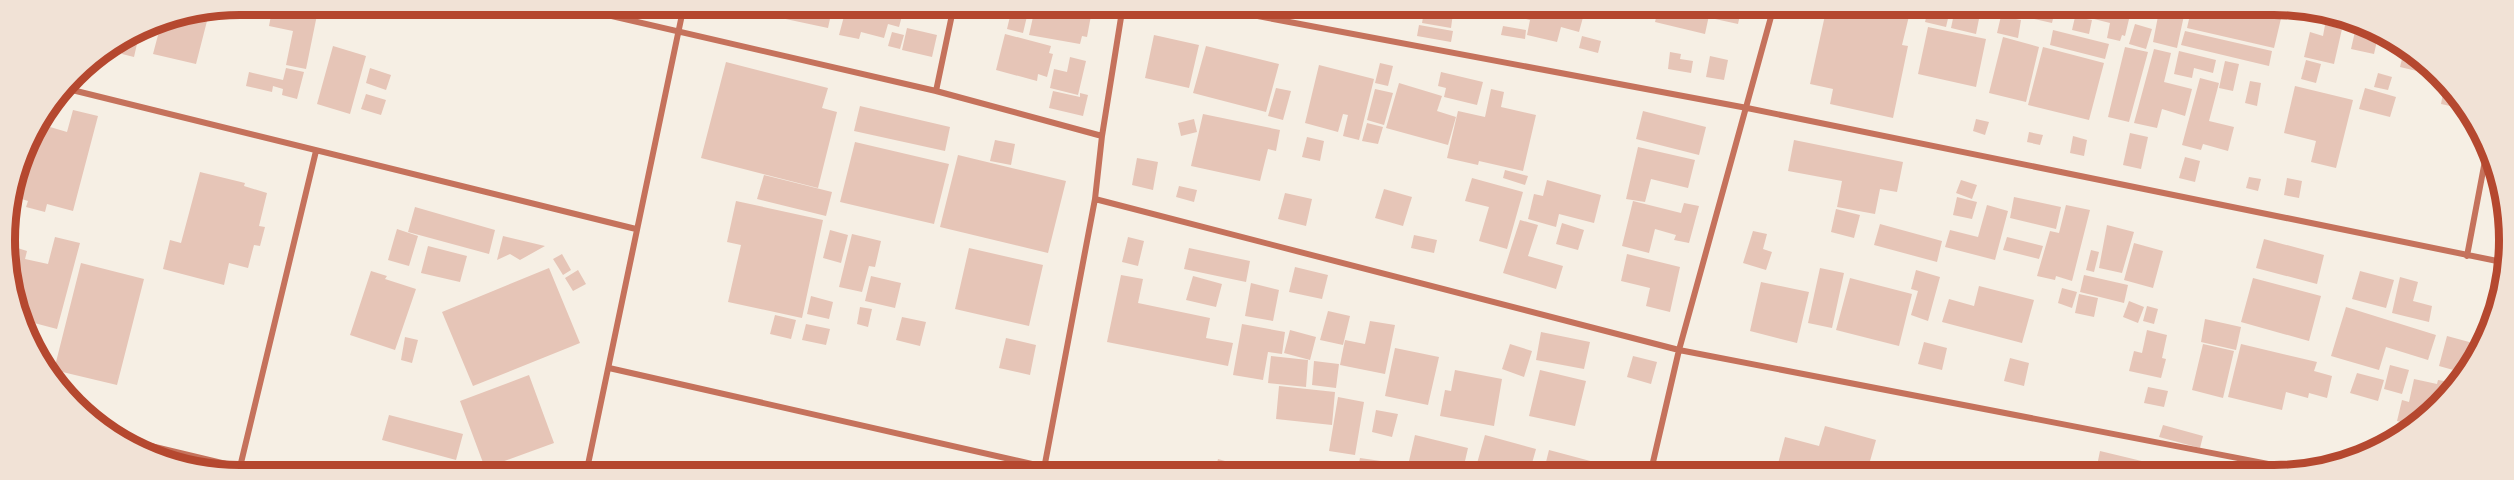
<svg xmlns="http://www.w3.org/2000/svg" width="2514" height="480" viewBox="0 0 2514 480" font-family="'Fira Sans',sans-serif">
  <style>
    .building { fill: #e6c5b7 }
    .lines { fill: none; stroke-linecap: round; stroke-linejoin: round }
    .minor { stroke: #c5725c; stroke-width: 6 }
    .rim { fill: none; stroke: #b5482f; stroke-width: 8 }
  </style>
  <rect width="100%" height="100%" fill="#f6efe4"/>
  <path class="building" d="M273,5h46l-13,64 -20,-4 7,-34 -24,-5z
    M744,5h89l-5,23 -85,-18z
    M847,5h58l-6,22 -11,-3 -4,14 -23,-6 -2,7 -20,-4z
    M1093,5l-6,32 -5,-1 -2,8 -51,-9 6,-27 -9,-3z
    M1271,5h13l-3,12 -12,-2z
    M1382,6l15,3 -2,9 -15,-3z
    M1425,6h29l-3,22 -29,-5z
    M1502,6h64l19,4 -6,22 -18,-5 -4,15 -30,-7 3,-15 -30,-8z
    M1621,6h21l-1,6z
    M1659,6h52l-6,28 -50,-12z
    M1717,6h25l-4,18 -23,-5z
    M1827,6h34l48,10 -7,29 6,1 -15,72 -63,-14 3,-15 -23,-5z
    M1929,6h22l-5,21 -21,-5z
    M1953,6h32l-1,7z
    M1988,6h13l-2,9 -12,-3z
    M2003,6h35l17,4 -3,13 -50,-11z
    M2059,6h38l33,9 -5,21 -3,-1 -2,6 -13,-3 3,-15 -52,-13z
    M2160,6h26l-9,42 -24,-6z
    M2192,6h92l-10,42 -87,-20z
    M1012,8l16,4 -5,21 -16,-4z
    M1955,9l25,5 -4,20 -25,-6z
    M185,15l22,6 -11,43 -43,-10 9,-34z
    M2001,16l20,4 -3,18 -21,-5z
    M2075,17l17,3 -3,14 -17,-4z
    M2135,24l17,5 -6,20 -17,-5z
    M1419,25l34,6 -2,11 -34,-6z
    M2325,25l17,4 -8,35 -30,-7 6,-25 13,4z
    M1503,26l23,4 -1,9 -24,-4z
    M1928,27l58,12 -10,48 -58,-13z
    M2356,27l23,5 -5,22 -23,-5z
    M907,28l30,7 -5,22 -30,-7z
    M2053,30l56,14 -4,15 -55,-14z
    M2185,31l87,20 -3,15 -88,-21z
    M892,32l12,3 -4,14 -12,-3z
    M134,33l5,2 -5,22 -12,-3 5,-16z
    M1005,34l46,12 -2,7 4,1 -6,23 -9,-3 -1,7 -41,-11z
    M1154,35l45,10 -10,43 -44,-10z
    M1582,36l19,5 -3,12 -19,-5z
    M2003,37l36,10 -13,55 -37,-9z
    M333,46l33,10 -16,58 -33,-10z
    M1206,46l73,18 -13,48 -73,-19z
    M2043,47l61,16 -15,57 -61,-15z
    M2125,47l23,5 -19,70 -21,-5z
    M2405,47l33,29 -38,-9z
    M2154,49l17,4 -7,29 28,7 -7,27 -23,-7 -5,19 -23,-5z
    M2179,51l37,9 -3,13 -19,-5 -2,10 -18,-4z
    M1670,52l11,2 -1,5 13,2 -2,12 -23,-4z
    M1710,56l18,4 -4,20 -18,-3z
    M1070,57l16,4 -8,34 -28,-7 4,-19 13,3z
    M2306,60l15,4 -5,19 -15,-4z
    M2225,61l14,3 -6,27 -14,-3z
    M726,62l102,26 -6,20 15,4 -19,76 -117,-30z
    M1380,63l13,3 -5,20 -13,-3z
    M1319,65l55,14 -15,61 -16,-4 5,-21 -5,-1 -5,18 -33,-9z
    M286,68l18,4 -7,27 -15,-4 1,-6 -10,-3 -1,6 -26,-6 3,-14 34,8z
    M370,68l21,7 -5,15 -20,-7z
    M1441,72l42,10 -6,23 -33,-8 2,-9 -8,-2z
    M2378,73l14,4 -4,13 -14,-3z
    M2200,78l19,5 -10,38 25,6 -6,24 -25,-7 -2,6 -19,-5z
    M2250,81l11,2 -4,23 -12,-3z
    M1399,83l43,13 -5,15 19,6 -8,28 -62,-17z
    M2445,83l16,13 3,13 -23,-5z
    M2295,86l58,14 -17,68 -25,-6 5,-21 -32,-8z
    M1276,88l15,3 -8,29 -15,-4z
    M2365,88l31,9 -6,20 -31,-8z
    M1375,89l18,4 -9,32 -17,-5z
    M1491,89l13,3 -3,15 35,8 -13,56 -44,-10 -1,4 -31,-7 11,-47 27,6z
    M1053,91l27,6v-4l8,2 -5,21 -34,-8z
    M366,94l20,6 -5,15 -20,-6z
    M860,106l90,21 -5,24 -91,-20z
    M73,110l25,6 -25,95 -26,-7 -2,8 -19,-5 2,-6 -16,-5 11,-46 12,-19h3l2,-7 27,8z
    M1643,111l63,16 -7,28 -63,-16z
    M1203,114l77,16 -4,21 -8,-2 -8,32 -69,-15z
    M1194,119l3,13 -16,4 -3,-13z
    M1976,119l13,3 -4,13 -12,-4z
    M1367,123l16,4 -5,17 -16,-3z
    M2029,132l14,3 -3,10 -13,-3z
    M2130,133l18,4 -7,32 -18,-4z
    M2073,136l14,4 -3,16 -14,-3z
    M1307,137l17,4 -4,20 -18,-4z
    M995,140l20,4 -4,21 -21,-4z
    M1794,140l109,22 -6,30 -17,-3 -5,25 -38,-7 5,-26 -54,-10z
    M855,142l94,22 -15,60 -94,-22z
    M1638,147l57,13 -7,28 -37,-9 -6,23 -19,-3z
    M958,155l108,26 -18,72 -108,-26z
    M2185,157l15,4 -5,21 -16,-4z
    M1137,158l21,4 -5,28 -21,-5z
    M1505,170l23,6 -3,9 -22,-7z
    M200,172l45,11 -1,3 23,7 -8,33 6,1 -5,19 -6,-1 -6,23 -19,-5 -5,22 -61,-16 7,-29 11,3z
    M764,175l68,17 -6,24 -69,-17z
    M2249,177l12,2 -3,12 -12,-3z
    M1472,178l51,14 -16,57 -28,-8 10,-34 -24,-6z
    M2287,178l15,3 -3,17 -15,-3z
    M1547,180l54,15 -7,28 -35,-9 -3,13 -28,-8 6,-25 9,2z
    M1961,180l16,5 -5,14 -16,-6z
    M1179,186l18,4 -3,12 -18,-5z
    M1384,189l28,8 -9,29 -28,-8z
    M1285,193l27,6 -6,27 -28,-7z
    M1957,197l20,5 -5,17 -19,-4z
    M2014,197l47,10 -5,22 -46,-11z
    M736,201l87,19 -21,98 -74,-16 13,-57 -14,-3z
    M1633,201l48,12 3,-10 15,3 -10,37 -15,-3 2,-5 -21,-6 -6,24 -27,-7z
    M1987,205l21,6 -13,49 -50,-13 5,-17 28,7z
    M2066,205l24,5 -18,71 -16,-5 -1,4 -18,-4 13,-45 9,2z
    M415,207l80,23 -6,24 -81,-22z
    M1836,209l24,6 -6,23 -23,-6z
    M1520,220l18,5 -10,31 35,10 -7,23 -53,-16z
    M1562,223l22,7 -6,20 -22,-6z
    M1880,224l62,17 -5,21 -63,-17z
    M2107,225l27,7 -12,41 -23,-5z
    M397,229l21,7 -9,30 -21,-6z
    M830,230l18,5 -7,28 -18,-5z
    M1753,231l14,3 -4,15 9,3 -6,18 -23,-7z
    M852,234l29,7 -6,26 -6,-1 -7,26 -23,-5z
    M1414,235l23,5 -3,13 -23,-5z
    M503,236l42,10 -25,14 -10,-6 -13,6z
    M55,237l25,6 -23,86 -38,-10 -11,-74 19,6 -2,8 23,5z
    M1128,237l16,4 -6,25 -16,-4z
    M2007,237l36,9 -4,13 -36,-9z
    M2264,239l60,16 -7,29 -61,-16z
    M2134,243l29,8 -10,37 -29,-8z
    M428,246l39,10 -7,26 -39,-9z
    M969,248l74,17 -14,61 -74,-17z
    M1189,248l61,13 -4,21 -62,-13z
    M2091,250l8,2 -5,20 -8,-2z
    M562,254l9,16 -8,5 -10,-16z
    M1627,254l53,13 -10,45 -24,-6 4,-18 -29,-7z
    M81,263l63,16 -27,106 -63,-15z
    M1295,267l33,8 -6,24 -33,-7z
    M549,268l31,75 -107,43 -31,-74z
    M1820,268l24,5 -12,55 -24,-5z
    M578,270l8,14 -13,7 -8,-13z
    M1916,270l24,7 -12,44 -17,-6 7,-24 -7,-2z
    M371,271l16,5 -2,3 31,10 -21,61 -45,-15z
    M2360,271l34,9 -8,28 -34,-9z
    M1121,275l22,4 -5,24 72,15 -4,20 27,5 -5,23 -121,-24z
    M2084,275l44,10 -4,18 -44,-11z
    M871,276l30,7 -6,25 -30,-7z
    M1193,276l29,8 -6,23 -30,-7z
    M2400,277l18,5 -5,19 19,5 -3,16 -37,-9z
    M1850,278l62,16 -13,52 -63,-16z
    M2253,278l68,18 -12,45 -68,-19z
    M1761,282l48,10 -12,51 -47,-12z
    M1251,283l28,7 -6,31 -28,-5z
    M1979,286l55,14 -12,43 -80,-21 7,-23 25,7z
    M2062,288l15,4 -5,16 -14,-5z
    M2079,294l19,4 -4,19 -19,-4z
    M811,296l22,6 -4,17 -22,-5z
    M2129,301l15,6 -6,16 -15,-6z
    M2147,306l11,3 -4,15 -11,-3z
    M860,307l12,2 -4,18 -11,-3z
    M2346,307l90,28 -8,25 -42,-13 -7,23 -48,-14z
    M1328,311l22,5 -7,29 -23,-5z
    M775,315l21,5 -5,19 -21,-5z
    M902,317l24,5 -6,24 -24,-6z
    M2205,319l36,8 -5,23 -35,-8z
    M1370,321l25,4 -10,49 -45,-9 5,-25 20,4z
    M806,324l24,5 -4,16 -24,-5z
    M1242,324l43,8 -3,22 -14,-2 -5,28 -30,-5z
    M1290,330l26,7 -6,23 -26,-7z
    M2147,330l20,5 -5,23 4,1 -5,19 -32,-7 5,-20 8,2z
    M1541,332l49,10 -6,27 -48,-9z
    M2447,336l37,10 -20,27 -25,-7z
    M405,337l13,3 -6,23 -11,-3z
    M1006,338l30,7 -6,30 -31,-7z
    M1924,342l23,6 -5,22 -24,-6z
    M1510,344l22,7 -8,26 -22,-8z
    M2203,344l31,7 -11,47 -31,-8z
    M2241,344l76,18 -3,9 18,5 -5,22 -18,-5 -1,5 -22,-6 -4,18 -54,-13z
    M1395,348l44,9 -11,48 -43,-9z
    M1271,356l37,4 -2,27 -38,-4z
    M1633,356l24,6 -6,22 -24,-7z
    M2010,358l19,5 -5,23 -20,-5z
    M1314,361l25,3 -3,24 -24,-3z
    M2390,365l19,5 -7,24 -18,-5z
    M1455,370l47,9 -8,47 -54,-10 5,-26 6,1z
    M1540,370l46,11 -11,45 -46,-10z
    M2357,373l27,7 -6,21 -28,-8z
    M529,375l25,68 -69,25 -25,-67z
    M2414,379l23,5 1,-4 6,1 -6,27 -25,17 -16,-4 5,-21 7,2z
    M1279,386l56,6 -3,33 -56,-6z
    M2148,387l20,4 -4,16 -20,-4z
    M1338,397l26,5 -9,53 -26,-4z
    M1376,410l22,4 -6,23 -20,-5z
    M389,415l74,19 -7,26 -74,-20z
    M2163,425l40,11 -3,12 -41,-11z
    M1825,426l51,14 -10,35h-91l10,-38 34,9z
    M1415,435l53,13 -6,26h-56z
    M1485,435l51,14 -7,25h-55z
    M1549,450l79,21 -1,4 -84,-1z
    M2100,451l50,12 -3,12h-52z
    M1360,458l21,3 -2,13h-22z
    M1218,459l28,8 -2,7h-30z
    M2197,469l17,5v1h-19z"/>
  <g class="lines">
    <path class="minor" d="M564,5l372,86 166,45
      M1199,5l548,103 760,155
      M64,88l572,141
      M936,91l18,-86
      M1095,199l584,151 626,121
      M2467,256l20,-106
      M609,368l467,106
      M113,437l155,37
      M240,467l76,-316
      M586,474l98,-469
      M1043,474l52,-275 7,-63 21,-131
      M1650,475l29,-125 95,-344"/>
  </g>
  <path d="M0 0H2514V480H0ZM240 15H2274A225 225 0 0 1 2499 240V240A225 225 0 0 1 2274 465H240A225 225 0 0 1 15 240V240A225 225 0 0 1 240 15Z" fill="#f1e2d6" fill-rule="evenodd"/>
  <path class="rim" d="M240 15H2274A225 225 0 0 1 2499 240V240A225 225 0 0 1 2274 465H240A225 225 0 0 1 15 240V240A225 225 0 0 1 240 15Z"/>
</svg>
